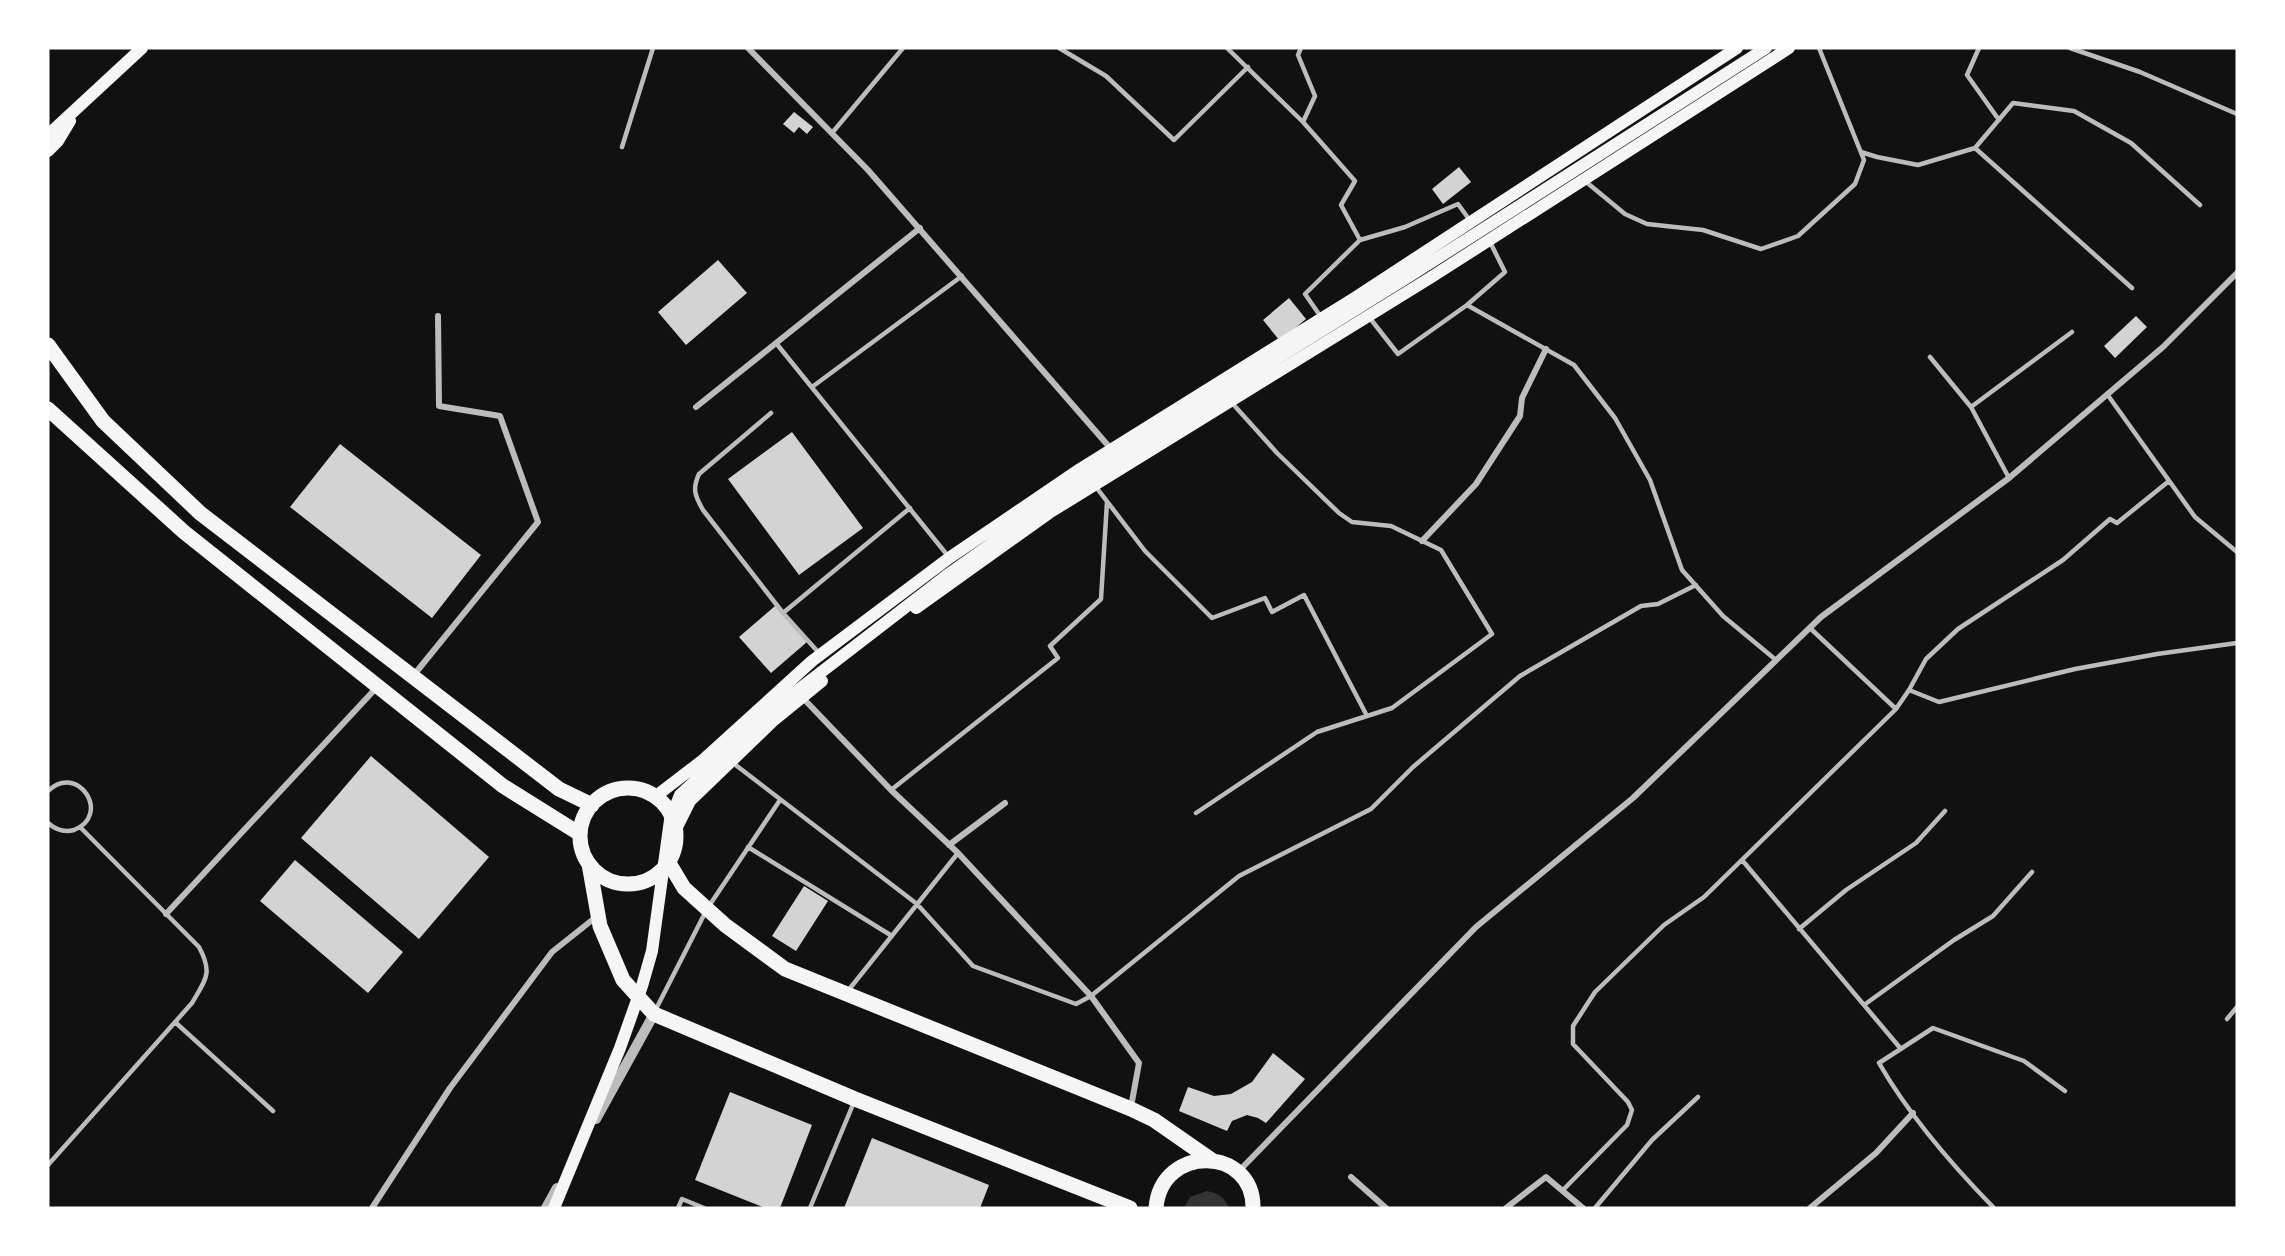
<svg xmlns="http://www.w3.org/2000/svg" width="2285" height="1256" viewBox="0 0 2285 1256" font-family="Cabin,sans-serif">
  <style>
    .water { fill: #333 }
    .building { fill: #d3d3d3 }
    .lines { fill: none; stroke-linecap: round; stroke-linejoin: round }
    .service { stroke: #bcbcbc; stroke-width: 4.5 }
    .minor { stroke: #bcbcbc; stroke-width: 6 }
    .tertiary { stroke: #bcbcbc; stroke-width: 10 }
    .secondary { stroke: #f5f5f5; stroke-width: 12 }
    .primary { stroke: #f5f5f5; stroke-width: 15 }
  </style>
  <rect width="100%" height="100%" fill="#111"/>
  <path class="water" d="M1207,1191c11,2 18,7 22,17h-45l6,-11z"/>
  <path class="building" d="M794,112l19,15 -6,7 -8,-7 -5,6 -11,-9z
    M1459,167l12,15 -28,22 -11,-15z
    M718,260l29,33 -61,52 -28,-33z
    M1289,298l17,21 -26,22 -17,-21z
    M2136,316l11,11 -32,31 -11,-12z
    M792,432l71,96 -64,47 -71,-96z
    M340,444l141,111 -49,63 -142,-111z
    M775,606l32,36 -36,31 -32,-36z
    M371,756l118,101 -70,82 -118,-101z
    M295,860l108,92 -35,41 -108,-92z
    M804,886l24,15 -32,50 -24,-15z
    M1273,1053l32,26 -39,44 -8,-5 -11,-3 -15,6 -5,10 -48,-20 9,-24 26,9 17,-2 21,-12z
    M730,1092l82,33 -32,83h-15l-70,-28z
    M872,1138l117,47 -9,23h-136z"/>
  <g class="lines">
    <path class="service" d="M1059,48l47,28 68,64 74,-73
      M1227,48l76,74 52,59 -14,24 19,35 -55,54 16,23
      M1301,48l-3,7 17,41 -12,26
      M1979,48l-12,27 32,45
      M2070,48l70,24 97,42
      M832,133l71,-85
      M622,147l31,-99
      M1861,152l16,5 41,8 57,-17
      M1585,181l40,33 22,10 56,6 58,19 37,-13 57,-52 9,-24 -45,-112
      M1360,240l45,-13 53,-23 13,18
      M2132,288l-157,-140 38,-45 61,8 57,32 69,62
      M1467,305l107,60 41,53 35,62 32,90 41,46 53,44
      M1369,317l29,37 69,-49 38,-33 -15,-30
      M776,343l172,213
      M1930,357l41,50 38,71
      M812,387l150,-111
      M2107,394l88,123 42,35
      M1232,403l45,50 62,60 13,9 39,4 50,24 51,84 -100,74 -25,8
      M1971,407l101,-75
      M771,413l-72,61c-7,15 -4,22 4,36l80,103 127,-105
      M1096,487l49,64 67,67 53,-20 7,14 32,-17 63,121 -50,16 -121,81
      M783,613l36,40
      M1810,628l86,81
      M1909,690l30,12 136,-33 82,-15 80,-11
      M733,763l184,141 56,62 103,38 15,-8 148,-120 132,-67 42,-42 107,-91 121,-70 17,-2 38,-19
      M891,790l167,-132 -8,-12 51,-47 6,-97
      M48,791c30,-29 64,24 26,39 -10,3 -19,-1 -26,-7
      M748,847l144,89
      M1742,860l159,189
      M1799,929l47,-39 70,-47 29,-32
      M847,992l111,-139
      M1864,1005l90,-65 39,-24 39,-44
      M655,1011l52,-102 73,-109
      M2227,1019l10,-12
      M175,1022l98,89
      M48,1165l144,-162c14,-24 21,-30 7,-56l-119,-120
      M1562,1191l65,-66 5,-15 -4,-8 -55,-58v-18l22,-34 69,-67 40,-28 192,-188 13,-19 17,-31 32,-30 105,-69 47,-41 7,4 52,-42
      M678,1208l4,-9 22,9
      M810,1208l44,-106
      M1595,1208l57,-68 46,-43
      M1994,1208c-43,-44 -84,-91 -115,-145l54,-35 91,33 41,30"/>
    <path class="minor" d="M748,48l120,122 244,280
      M696,407l224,-179
      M1422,541l54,-57 44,-68 2,-18 24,-49
      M413,676l125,-154 -38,-106 -61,-10 -1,-90
      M801,696l90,94 67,63 133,143 48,67 -8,44
      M949,845l56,-42
      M166,914l212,-228
      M1238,1172l238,-245 157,-129 188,-181 188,-139 154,-131 74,-74
      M1351,1177l35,31
      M372,1208l78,-120 102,-136 44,-35
      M1506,1208l40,-31 37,31
      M1810,1208l66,-55 37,-40"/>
    <path class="tertiary" d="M596,1119l58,-105
      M546,1208l11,-20"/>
    <path class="secondary" d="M48,135l94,-87
      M48,151l10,-10 12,-20
      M916,608l133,-95 381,-235 359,-230
      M656,796l47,-36 109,-99 137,-103 131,-89 276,-172 381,-249
      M677,827l13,-26 84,-81 48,-39
      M554,1208l66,-160 22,-62 10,-35 18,-131 10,-25 96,-88 170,-131 143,-101 319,-198 358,-229"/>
    <path class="primary" d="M48,345l55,76 97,92 359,276 33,16
      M48,409l136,123 319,254 77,48
      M580 836a48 48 0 1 1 96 0a48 48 0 1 1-96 0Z
      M669,863l15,25 41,37 60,44 346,140 23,11 59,41
      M589,864l11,62 23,54 31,34 201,85 275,109
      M1156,1208c5,-64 98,-62 97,0"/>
  </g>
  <rect width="2285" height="1256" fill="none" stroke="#ffffff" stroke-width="99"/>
</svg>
